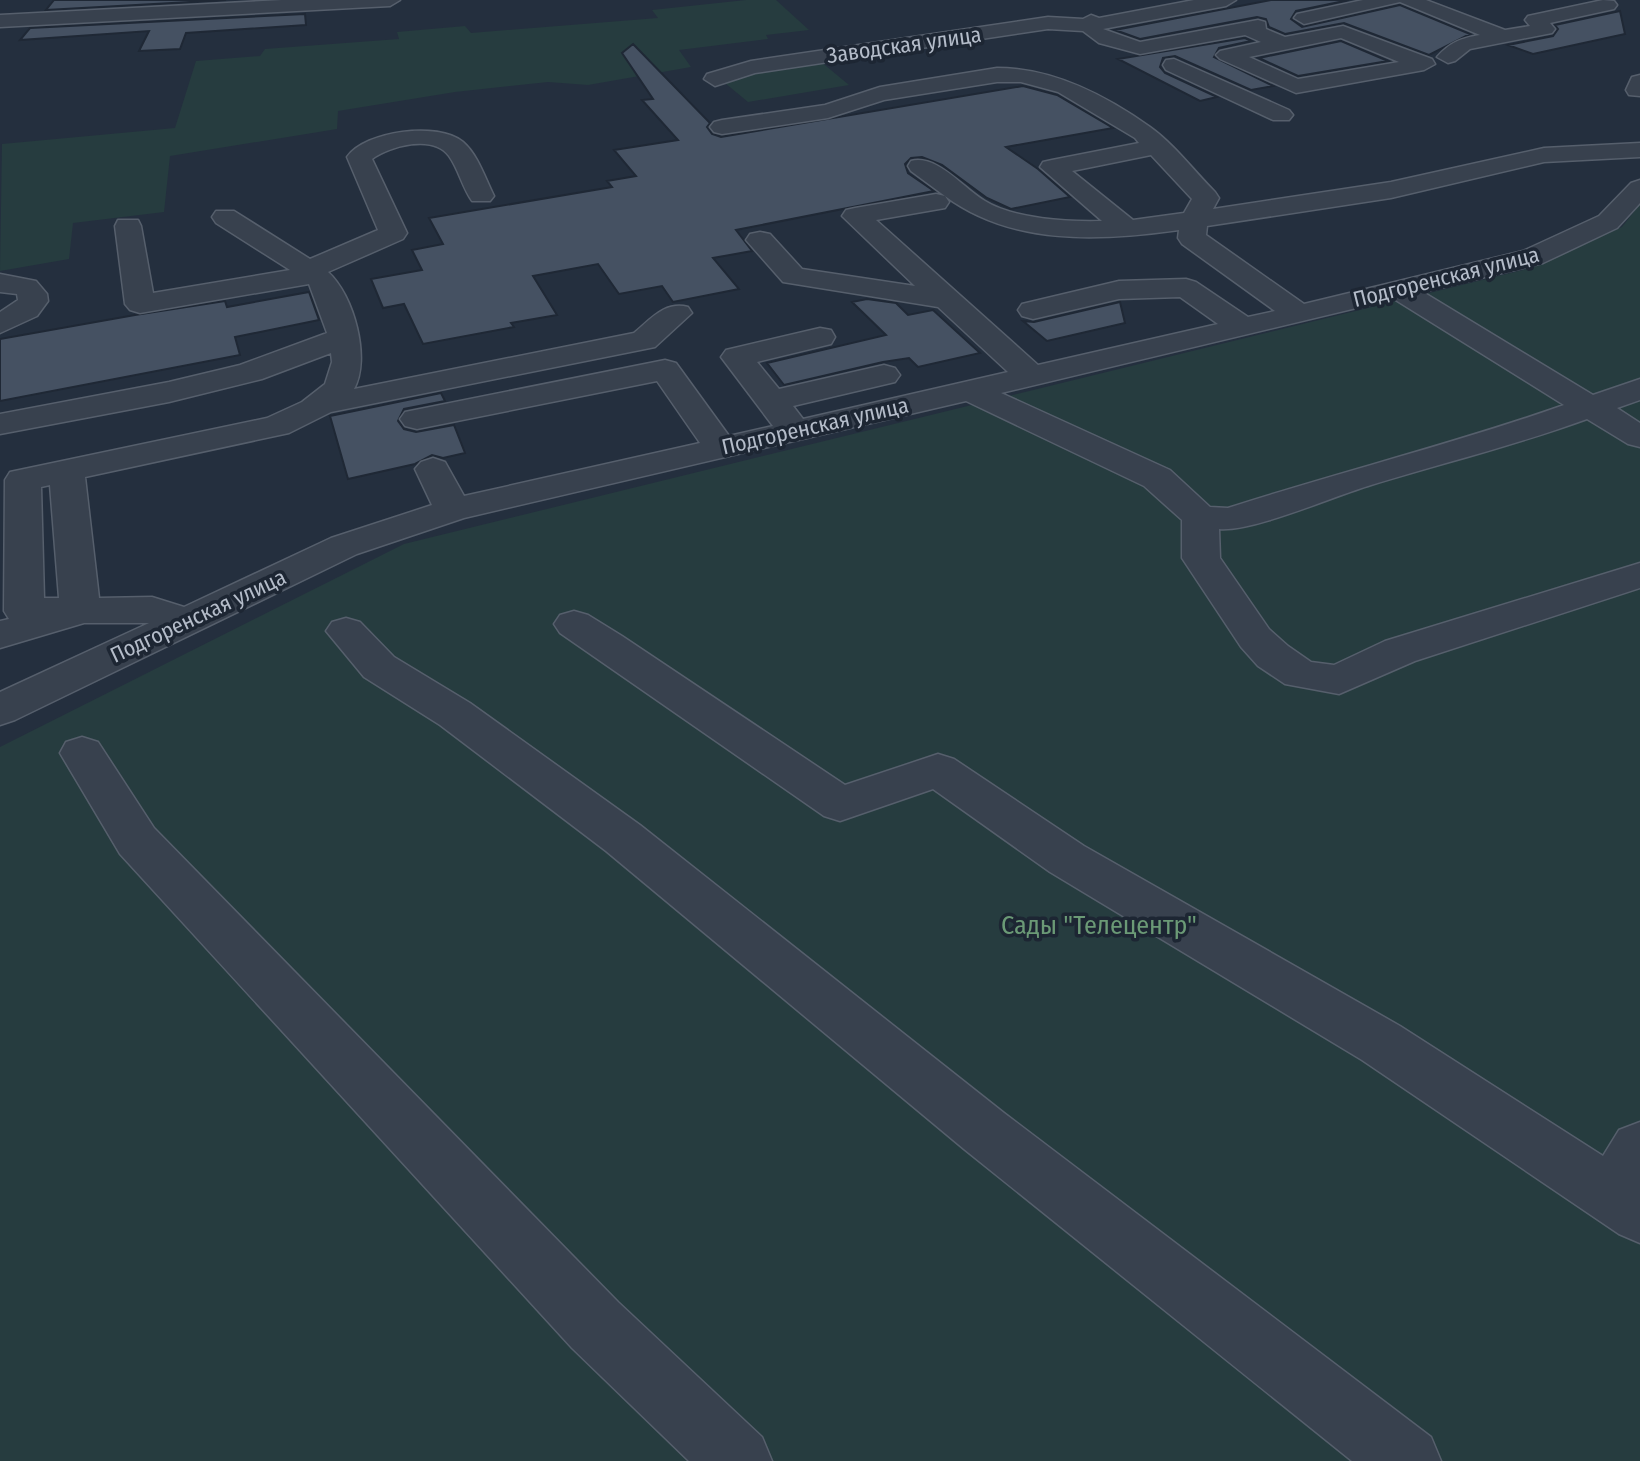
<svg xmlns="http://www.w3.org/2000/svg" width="1640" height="1461" viewBox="0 0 1640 1461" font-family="'Fira Sans Condensed',sans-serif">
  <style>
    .green { fill: #263c3f }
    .building { fill: #455162; stroke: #1f2835; stroke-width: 2 }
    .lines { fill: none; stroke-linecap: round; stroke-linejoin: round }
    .minor-casing { stroke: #565f6c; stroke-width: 3 }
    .minor { fill: #38414e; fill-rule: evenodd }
    .labels { text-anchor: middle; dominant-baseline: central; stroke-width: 7; stroke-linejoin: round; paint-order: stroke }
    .far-street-label { font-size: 22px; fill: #b4bcc9; stroke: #1d2633 }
    .park-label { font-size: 26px; fill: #6b9a76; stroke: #1d2633 }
  </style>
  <rect width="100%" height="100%" fill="#242f3e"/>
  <path class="green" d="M746,0h30l33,30 -43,5 2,4 -89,11 12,17 -103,18 -40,-3 -93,10 -117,19 -1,18 -167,27 -6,56 -91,11 -4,36 -69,12 2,-127 173,-16 21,-67 64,-5 5,-7 134,-10 -2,-7 68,-6 6,7 187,-15 -6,-8z
    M820,61l29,24 -101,17 -23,-19 30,-13z
    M1640,204v1257h-1640v-714l404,-203 1119,-274 99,-43z"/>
  <path class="building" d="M54,0h172l-180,10z
    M1271,0h78l-53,11 -5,8 11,8 98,-22 70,29 -41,21 -85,-32 -59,11 -16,-7 -3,-8 -9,-2 -117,22 -25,-9z
    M1620,11l5,23 -92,20 -25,-9 45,-9 5,-7 -3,-4z
    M305,14l1,11 -120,8 -6,16 -41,2 10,-20 -129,9 10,-12z
    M1245,38l6,3 -32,7 -5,9 59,29 -22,4 -76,-34 -12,2 -3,9 5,6 52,24 -17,4 -82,-42z
    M1341,41l47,20 -90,15 -39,-18z
    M633,44l77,79 -3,4 5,7 9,3 302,-51 34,9 56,33 -107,19 32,22 32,28 -59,12 -24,-11 -45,-33 -20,-8 -11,1 -6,6 3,9 26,18 -198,39 16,21 -39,7 26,31 -66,13 -11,-16 -43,8 -21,-30 -65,12 24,39 -46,8 3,4 -91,17 -19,-40 -21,4 -12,-29 51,-9 -10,-20 31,-6 -14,-26 183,-31 -5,-6 29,-5 -22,-26 64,-10 -36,-40 11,-1 -31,-46z
    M309,292l10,28 -84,17 5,18 -240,46v-62l135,-24 90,-14 2,6z
    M867,299l29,4 12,12 25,-5 47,43 -62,14 -9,-9 -26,4 -99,23 -17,-22 119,-28 -34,-33z
    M1120,302l5,21 -78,18 -24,-20 11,1z
    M441,393l4,8 -41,8 -6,12 6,8 12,3 38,-7 11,28 -22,5 -11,-3 -17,9 -67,15 -18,-63z"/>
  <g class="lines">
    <defs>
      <path id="minor" d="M282,0h118l-10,6 -390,21v-12z
        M1194,0h42l-10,6 -123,23 37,13 118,-22 7,2 1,7 19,8 58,-11 89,33 3,5 -11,6 -128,23 -76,-34 -4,-4 4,-4 41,-9 -16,-7 -105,19 -41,-11 -16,-12 -35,-2 -293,44 -40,13 -11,-7 3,-5 44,-13 297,-44 35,2 8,-4 8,3zM1341,38l58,24 -101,17 -49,-22z
        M1363,0h63l79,30 25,-4 -5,-6 3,-4 75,-16 11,1 3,4 -3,4 -64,14 5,6 -3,4 -82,16 -15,12 -7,2 -11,-6c13,-15 25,-19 43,-22l-80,-33 -96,22 -10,-6 3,-4z
        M1174,59l115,51 4,5 -4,5h-16l-107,-50 -3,-5 3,-5z
        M997,68c56,0 108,27 153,59 24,17 44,44 65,65l4,6 -6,11 178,-27 153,-34 96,-5v14l-96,5 -153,36 -184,28 -1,9 98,69 219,-53 76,-35 32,-33 9,-3v23l-23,25 -74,35 -120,29 170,103 47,-16v21l-23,8 23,15v24l-12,-3 -41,-25c-71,26 -144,44 -216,66 -37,11 -118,47 -152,44l1,29 49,71 19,17 23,16 23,3 51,-24 255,-78v25l-225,73 -76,33 -54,-10 -27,-18 -17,-19 -59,-89v-38l-38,-34 -178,-85 -502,117 -107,36 -342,166 -15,5v-33l149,-69h-65l-84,25v-27l9,-2 -5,-8 1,-131 5,-8 257,-54 35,-16 23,-18 7,-22 -1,-9 -69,26 -93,23 -169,32v-20l169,-32 71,-17 87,-32 -18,-49 -169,29 -10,-3 -5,-6 -10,-78 3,-6h20l3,6 12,67 137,-23 -74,-47 -4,-6 4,-6h18l76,48 68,-29 -31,-73c18,-26 91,-36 116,-15 15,13 22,36 31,54l-4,5h-18c-10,-14 -13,-31 -23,-45 -16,-22 -59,-10 -77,3l35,74 -4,6 -75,33c26,23 43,87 26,117l280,-56c17,-14 31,-32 54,-26l4,6 -37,34 -324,65 -42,21 -204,44 14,121 53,-1 32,10 147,-69 101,-33 -17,-36 6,-7 12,-4 12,4 19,34 236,-53 -43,-62 -240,48 -12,-3 -5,-7 5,-7 260,-52 11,3 53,73 44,-10 -52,-69 5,-7 94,-22 11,2 4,7 -4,7 -74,18 22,27 105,-24 11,3 5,7 -5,7 -102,24 10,13 205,-47 -70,-65 -155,-25 -37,-42 4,-6 10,-2 10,2 32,35 113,17 -73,-70 4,-6 9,-2 81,-14 9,2 -34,-25 -3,-5 3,-5c26,-7 53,28 74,40 29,18 84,21 117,20l-62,-54 3,-5 9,-2 87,-17 -4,-5 -77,-46 -37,-10h-24l-113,18 -56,18 -106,16 -8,-2 -4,-5 4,-5 8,-2 103,-15 55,-18zM1151,155l41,44 -8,14 -51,7 -61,-49zM945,196c67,50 156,45 234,34l-1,8 4,6 93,67 -27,6 -52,-35 -10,-3 -67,2 -97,23 -4,6 4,6 11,3 86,-20 61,-2 38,27 -180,41 -162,-145 69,-12 4,-6zM1394,299l170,106c-110,39 -225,67 -336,103l-18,-1 -40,-37 -169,-77zM50,485l9,113h-15l-3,-111z
        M1640,75v21l-11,-1 -3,-5 6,-13z
        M0,274l36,7 11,13 1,7 -11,15 -37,17v-21l18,-12 -1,-6 -17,-2z
        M574,611l14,4 34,21 223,149 93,-31 16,5 130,87 316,180 203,130 16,-26 21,-8v121l-21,-9 -257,-174 -312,-188 -117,-83 -93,32 -16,-5 -264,-183 -6,-9 6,-9z
        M346,618l14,4 34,35 76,46 170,122 364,288 427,324 10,24h-89l-388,-312 -358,-298 -166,-126 -76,-48 -38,-46 6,-9z
        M82,737l16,5 56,86 464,474 144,135 10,24h-83l-117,-113 -452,-494 -60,-101 6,-11z"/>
    </defs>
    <use href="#minor" class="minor-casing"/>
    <use href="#minor" class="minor"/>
  </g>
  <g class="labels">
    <g class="far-street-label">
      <text transform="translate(904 45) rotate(-8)">Заводская улица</text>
      <text transform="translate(1446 277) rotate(-14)">Подгоренская улица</text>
      <text transform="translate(815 426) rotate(-13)">Подгоренская улица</text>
      <text transform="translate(198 616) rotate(-25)">Подгоренская улица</text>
    </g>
    <g class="park-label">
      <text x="1099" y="925">Сады "Телецентр"</text>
    </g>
  </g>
</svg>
